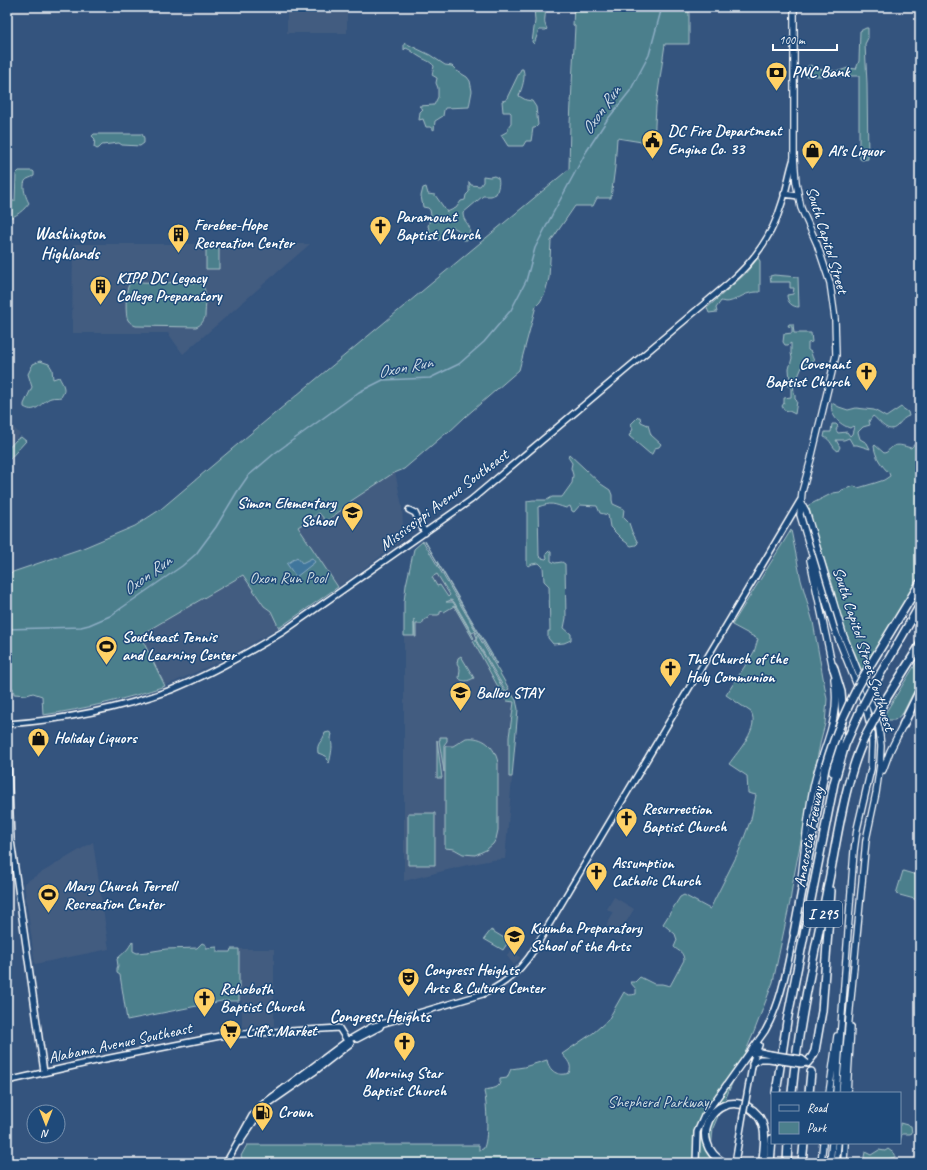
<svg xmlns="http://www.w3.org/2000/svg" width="927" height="1170" viewBox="0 0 927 1170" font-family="Caveat,sans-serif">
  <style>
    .built { fill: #425c80 }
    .green { fill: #4c7f8c; stroke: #a6bfc6; fill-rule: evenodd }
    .water { fill: #3f769c; stroke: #8cadc4 }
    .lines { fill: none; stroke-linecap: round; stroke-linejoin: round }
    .stream { stroke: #8cadc4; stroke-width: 1.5 }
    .secondary-casing { stroke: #fff; stroke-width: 8 }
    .primary-casing { stroke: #fff; stroke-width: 8 }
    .highway-casing { stroke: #fff; stroke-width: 10 }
    .secondary { stroke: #1f4a7a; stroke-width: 5 }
    .primary { stroke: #1f4a7a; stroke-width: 5.5 }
    .highway { stroke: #1f4a7a; stroke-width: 7 }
    .secondary-bridge-casing { stroke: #fff; stroke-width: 8; stroke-linecap: butt }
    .highway-bridge-casing { stroke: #fff; stroke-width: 10; stroke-linecap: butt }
    .secondary-bridge { stroke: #1f4a7a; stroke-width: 5 }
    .highway-bridge { stroke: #1f4a7a; stroke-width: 7 }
    .labels { text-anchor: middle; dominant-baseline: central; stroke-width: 3; stroke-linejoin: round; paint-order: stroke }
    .shield { fill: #1f4a7a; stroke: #bcc9d7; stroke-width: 1 }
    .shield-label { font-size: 15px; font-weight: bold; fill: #fff }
    .poi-label { font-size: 16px; font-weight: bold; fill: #fff; stroke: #1f4a7a; text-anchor: start }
    .street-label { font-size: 16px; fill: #fff; stroke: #1f4a7a }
    .park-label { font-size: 16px; fill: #d2dfe2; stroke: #1f4a7a }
    .water-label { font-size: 17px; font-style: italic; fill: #cfdde6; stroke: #1f4a7a }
    .neighbourhood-label { font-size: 17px; font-weight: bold; fill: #fff; stroke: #1f4a7a }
  </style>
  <rect width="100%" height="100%" fill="#34547e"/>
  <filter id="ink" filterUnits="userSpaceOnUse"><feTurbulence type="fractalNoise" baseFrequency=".025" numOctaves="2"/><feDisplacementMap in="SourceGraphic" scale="8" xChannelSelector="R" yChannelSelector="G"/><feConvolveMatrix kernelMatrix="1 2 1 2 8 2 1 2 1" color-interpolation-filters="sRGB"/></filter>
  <g filter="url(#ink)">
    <path class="built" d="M287,7h60v26h-60z
      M73,244h237l-127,110 -15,-21h-96z
      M7,421l13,13 -13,14z
      M395,472l7,34 1,19 -1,16 -64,46 -41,-60 22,-15 7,9 24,-16 1,-4z
      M423,541l92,156 3,12 -13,150 -13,1 -29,6 -59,15v-279l10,-53z
      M243,574l21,32 7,5 8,17 -52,30 -62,28 -25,-51z
      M93,842l16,107 -74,15 -11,-81z
      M614,897l20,12 -15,25 -13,-8 7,-13 -6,-4z
      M513,948l7,10 -6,7 -7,-9z
      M239,949h35v77l-32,1v-26h-3z"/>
    <path class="green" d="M534,7h11c2,9 -3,13 2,22l-1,1h-7l-5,14 -2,-2 3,-21z
      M574,7h115v37h-24l-9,62 -2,38 -37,-6 -2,29 -4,31h-14l-4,8h-18l-24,35 -2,37 -4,15 -5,9 -4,4 -17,64 -54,47 -17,16 -3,1 -41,35 -12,5 -41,27 -1,3 -24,17 -7,-8 -21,14 40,60 -59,41 -8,-17 -7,-5 -21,-31 -103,60 25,51c-39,13 -80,23 -122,29l-1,-19 -9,-3 -6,2 -13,-1 -1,-6h-6v-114l76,-26 52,-22 26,-17 71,-60 337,-280 1,-46 5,-97 -2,-1z
      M866,28h2v10l-3,6 2,39 1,76 -6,1 -2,-1 -1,-5v-78h-53l-2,-4 4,-6 3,-1 4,4 24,2 9,-3 8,1 3,-8 1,-30z
      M405,43l25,12 15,10 7,1 5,5 10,6 3,4 2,10 -3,16 -24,1 -1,2 -1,6 -8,5 -1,9 -4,-3h-4l-3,-8 -4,1 1,-8 3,-3 -4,-3 15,-1 4,-8v-9l-2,-5 1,-5 -5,-3 2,-9c-4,-5 -9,-6 -14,-9 -6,-3 -8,-7 -14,-9l-2,2v-6z
      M521,69h2c3,9 -1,18 -4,27l7,4 6,1 4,6 2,18 -3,3h-2l-2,13h-5l-3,5h-15l-7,-11 7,-4v-4l3,-4v-10l-1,-1h-7l-1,-11 4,-1z
      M94,134h48l2,4v5l-4,3 -18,-1 -3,-2 -17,2 -3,3 -2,1 -3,-2 1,-8 -3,-3z
      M19,171h14l1,1v4c-3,2 -7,2 -9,5 -3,6 1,17 4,22 -4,6 -14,15 -22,15v-17h8l1,-27z
      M483,176l7,1 4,-1 4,2c2,4 0,11 -2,16l-5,2h-8l-20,17c0,12 12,10 4,27h-4l-5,-10 -5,-3 -5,3 -9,10 -7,-2 -4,-12 3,-11 -1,-5 -2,-2 -5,-1 -2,-11 2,-8 3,-1 2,7 7,1 12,17 9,-4 5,-7 4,-1 1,-5 3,-3v-10l2,3 9,1 3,-4z
      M206,248h13v21h-13z
      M758,258l2,3v31c-3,0 -7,0 -10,1 -10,2 -18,12 -29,8l-5,7 1,4 -8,1 -2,-5 38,-34z
      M774,275l24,2 1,30c-7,0 -12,-5 -12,-12l6,-1 1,-6h-4v-6h-19l-1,-6z
      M132,282l68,1c9,6 5,24 5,34 -2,5 -4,8 -9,10l-60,-1c-3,-1 -6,-3 -8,-6 -3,-4 -2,-28 0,-33 1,-3 2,-3 4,-5z
      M789,324h4l1,9h17l1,9 -4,1v7l3,2 1,4 2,5 -8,3 -2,3h-2l-5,12 -4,1 1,14 1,1v4l2,2 -2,13 -6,-3 -5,-1 -2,-4 2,-3v-5l7,-1v-10l-5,-2v-1l4,-3 -1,-12 3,-11 -1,-5v-10l-3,2h-3l-2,-3 1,-8 8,-1v-6l-4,-1z
      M40,361l9,3 3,5 1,10 6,-2c4,8 8,12 2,20 -3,1 -7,0 -10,1 -10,3 -14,17 -27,9v-3l8,-17 -4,-13 5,-10z
      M832,403l7,4 9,3 8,-2 18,2 12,7 15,-10 7,5 1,4c-6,2 -8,6 -12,10 -9,9 -17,-5 -24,-10l-4,5 1,4 -7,2 -5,5 2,7 7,4 3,6 -13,-4h-4l-4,-7 -5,2h-8l4,7 -2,4c-6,-3 -7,-12 -14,-14l1,-5h6l1,-8h4l2,2 -2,4 2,3 9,-1 3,4 2,-2 2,-7 -1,-1 -3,2c-10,-3 -21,-13 -18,-25z
      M638,417h2l1,5 7,3 3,10 10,9 -2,3 -4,1 -3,6h-2l-21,-18 4,-7 -2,-5z
      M21,437l5,4 -19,21v-12l9,-10z
      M920,438v153l-52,86 -1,-2h-4l-8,-22 -12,-23 -9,-41 -27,-83 26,-13 7,-1 2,-2 12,-4 4,2 17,-5 9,-3 6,-4 -1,-3c-7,-7 -14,-16 -15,-27l1,-1 9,8 3,-1c8,-10 13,-7 24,-4z
      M569,454l32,30 9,6 2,5v5l1,4 11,5 -1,8 6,6 3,9 6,11 -2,2 -5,1 -8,-6 -13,-13 -2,-12 -8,-2 -3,-7 -17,-1 -6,7 -2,-1 -2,-5 -4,2c-13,-4 -14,-6 -28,-1l1,49 2,2 5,1 1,-1 -1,-4 3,-3 2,1v9l4,2 7,-1 3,2 1,54 -2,10 7,6v6l-7,3 -11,1 -5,-6v-7h2l-1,-45 -5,-5 -1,-14 -4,-4 -7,1 -3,2 -2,-1v-64l6,-1h14l5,-3h10l10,-14 1,-8 -2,-7 1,-5 -4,-6z
      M791,530l10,50 12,42 14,77 -2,25 -4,15 -28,142 -3,21 -17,80 -19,50 -41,96 -3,34 -1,1h-464l-2,-2 -2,-5 6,-11h232v5l4,-1c6,-7 4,-48 1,-57l1,-2c8,-2 16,-1 15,-11l7,-1 4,-9 13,-2 23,-7c2,11 11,17 22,13 4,-8 -2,-13 -7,-19l31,-21 15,-13 16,-28c4,4 7,3 12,2v-5l-6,-7h5l5,-5 14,7h8l8,2 14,-26c-1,-9 -5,-8 -10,-13l3,-7 -2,-6 -12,-10 17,-27 4,-2 26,14 29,-58 12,-32 5,-24 -8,-2 -1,-17 -18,-12c9,-13 31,-36 22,-52l-25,-17 28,-43 4,-13 -26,-14z
      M423,541l53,90 -4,2 -18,-31 -3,-2 -5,2h7l21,36 -1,1 -19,-33 -10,6 -1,-1 -3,1v2l-2,1h-8l-2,3 -4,2 -2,4h-6v13h-1l-1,-18v17h-10v-34l2,-17 8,-36zM437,574l13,21 -2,2 -8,-12 -3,1 -5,-9z
      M425,541l72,122 -1,1z
      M476,632l33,57 -3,2 -30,-51 1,-2 -2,-5z
      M475,640l30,52 -3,2 -29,-53z
      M461,656l13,22c-6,3 -11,5 -15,0l1,-9 -3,-6 1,-5z
      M920,657v22l-17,34 -8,7h-9l-2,-2v-3z
      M511,693l5,7 2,9 -6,68h-3v-40l5,-35 -7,-1 -3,-4z
      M329,732l3,2c-2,6 0,8 0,13 0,3 -2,14 -3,16l-3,-7 -8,-3c-2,-11 5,-11 7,-20z
      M440,737h7v4l-3,4v27l-5,-32h1z
      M466,738c17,-2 29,8 32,25v67l-2,9 -3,5 -7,6 -11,5 -12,-1 -9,-5 -9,-1v-102h8z
      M437,740l5,38h-5z
      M408,813h27v52h-27z
      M903,871l17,5v17l-2,7 -22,-6z
      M491,930l18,11 -6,9 -19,-11z
      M132,941l1,1v9l4,2 10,-1 19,-3 31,-1 5,-5 4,2v3l11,-1v5h13l1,-3h8v52h-17l-95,19 -7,-45 -3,-2v-5l1,-2 -1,-7c6,-6 12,-9 15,-18z
      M900,1123l11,3 1,7 -2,1h-8l-2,7z
      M888,1149l7,5v3l-7,2h-23l-1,-2 1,-5 6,3 8,-5 6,1z"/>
    <path class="water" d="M297,557l5,6 10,-5 3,4 -19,15 -9,-13z"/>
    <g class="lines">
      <path class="stream" d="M7,629l74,-2 8,-2 21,-9 72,-50 14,-12 20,-27 21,-35 11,-16 27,-23 84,-61 24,-12 47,-2 29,-14 25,-22 27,-32 15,-29 9,-33 17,-33 34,-63 21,-32 23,-29 19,-36 13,-48"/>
      <defs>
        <path id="secondary" d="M784,194l14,2
          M409,510l6,3 10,20
          M7,724c55,-4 111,-15 164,-34 40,-16 77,-37 113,-59l187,-131 258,-217c24,-21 44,-49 53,-80 5,-14 7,-30 12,-45
          M7,737l4,103 33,232
          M357,1039l23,-12 1,-2
          M753,1054l7,-2 10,2
          M752,1064l8,-5h9
          M7,1081l98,-22 120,-24 114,-7 10,16
          M746,1100l7,-39 6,-16
          M240,1142l20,-30 8,-8 46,-32 37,-29
          M226,1163l26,-47 11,-12 84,-63 24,-14 112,-33c23,-10 39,-24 52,-46l265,-447
          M696,1163l1,-31 7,-16 61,-85c17,-30 22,-65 29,-98
          M735,1163l8,-48"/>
        <path id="primary" d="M794,7v150l2,25 5,26 16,36 13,39 5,36 1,36 -25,104 -9,33 -2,23 34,113 32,80 6,26v12l-1,23 -14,60 -3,22 -18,242
          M801,502l5,9 3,10 34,113 31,77 5,17 2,18 -1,19 -4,28 -10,47 -24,253
          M810,560l23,109
          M883,770l7,-19 13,-26
          M801,879c4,-32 6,-64 13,-95 9,-39 27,-63 20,-105
          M829,1093l8,-57
          M847,1093l4,-66
          M821,1163l2,-20
          M830,1163l2,-20
          M836,1163l2,-20
          M844,1163l1,-20"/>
        <path id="highway" d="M869,667l51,-84
          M871,690l49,-85
          M881,707l39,-62
          M903,725l17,-35
          M833,772l10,-56 -2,-24 -8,-26
          M794,933l31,-165
          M807,1063l5,-6 3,-6 7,-40 9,-120
          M776,1093l11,-72 47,-238 11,-38 16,-36
          M792,1093c6,-68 22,-136 35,-203 10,-48 17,-109 38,-153
          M809,1093l2,-21
          M724,1163c-38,-22 -11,-73 24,-56 7,4 13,11 15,19 4,11 0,25 0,37
          M770,1163l2,-24
          M787,1163l1,-20
          M802,1163l2,-20"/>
      </defs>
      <use href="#secondary" class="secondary-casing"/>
      <use href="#primary" class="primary-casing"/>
      <use href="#highway" class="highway-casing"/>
      <use href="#secondary" class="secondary"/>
      <use href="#primary" class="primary"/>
      <use href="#highway" class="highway"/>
      <defs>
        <path id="secondary-bridge" d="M770,1054l32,5 5,4
          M769,1059l32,5 6,-1
          M743,1115l3,-15"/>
        <path id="highway-bridge" d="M861,709l10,-19
          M865,737l16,-30
          M825,768c10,-35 25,-69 44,-101"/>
      </defs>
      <use href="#secondary-bridge" class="secondary-bridge-casing"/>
      <use href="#highway-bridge" class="highway-bridge-casing"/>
      <use href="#secondary-bridge" class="secondary-bridge"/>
      <use href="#highway-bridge" class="highway-bridge"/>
    </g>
  </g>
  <defs>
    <symbol id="bank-pin" viewBox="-11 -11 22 30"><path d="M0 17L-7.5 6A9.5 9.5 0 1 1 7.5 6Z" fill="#ffd166" stroke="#1f4a7a"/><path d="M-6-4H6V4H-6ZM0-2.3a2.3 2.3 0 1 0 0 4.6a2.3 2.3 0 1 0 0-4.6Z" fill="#111"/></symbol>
    <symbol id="civic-pin" viewBox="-11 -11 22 30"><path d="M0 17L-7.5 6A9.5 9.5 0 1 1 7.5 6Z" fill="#ffd166" stroke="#1f4a7a"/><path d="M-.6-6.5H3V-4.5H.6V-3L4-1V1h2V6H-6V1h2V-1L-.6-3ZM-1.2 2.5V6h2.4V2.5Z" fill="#111"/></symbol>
    <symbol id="shop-pin" viewBox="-11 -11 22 30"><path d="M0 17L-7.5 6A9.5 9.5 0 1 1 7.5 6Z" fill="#ffd166" stroke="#1f4a7a"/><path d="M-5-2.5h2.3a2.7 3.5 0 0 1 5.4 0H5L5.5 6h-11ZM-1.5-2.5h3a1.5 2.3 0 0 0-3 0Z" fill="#111"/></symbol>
    <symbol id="church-pin" viewBox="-11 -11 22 30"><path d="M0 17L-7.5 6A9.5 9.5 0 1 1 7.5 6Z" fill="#ffd166" stroke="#1f4a7a"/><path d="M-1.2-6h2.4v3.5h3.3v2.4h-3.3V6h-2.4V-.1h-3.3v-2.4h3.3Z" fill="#111"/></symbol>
    <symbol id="building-pin" viewBox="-11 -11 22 30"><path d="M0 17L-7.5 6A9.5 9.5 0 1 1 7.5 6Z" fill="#ffd166" stroke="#1f4a7a"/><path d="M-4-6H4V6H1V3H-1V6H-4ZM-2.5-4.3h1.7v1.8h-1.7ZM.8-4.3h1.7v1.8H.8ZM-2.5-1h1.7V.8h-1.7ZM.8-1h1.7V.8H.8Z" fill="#111"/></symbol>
    <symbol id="school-pin" viewBox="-11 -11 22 30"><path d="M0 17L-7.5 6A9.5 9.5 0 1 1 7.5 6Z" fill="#ffd166" stroke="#1f4a7a"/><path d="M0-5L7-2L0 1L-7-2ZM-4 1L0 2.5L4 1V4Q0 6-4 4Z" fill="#111"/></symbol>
    <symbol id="stadium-pin" viewBox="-11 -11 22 30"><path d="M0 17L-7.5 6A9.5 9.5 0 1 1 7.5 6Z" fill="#ffd166" stroke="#1f4a7a"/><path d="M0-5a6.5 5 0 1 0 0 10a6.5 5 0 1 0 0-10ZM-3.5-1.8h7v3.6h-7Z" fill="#111"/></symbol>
    <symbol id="theatre-pin" viewBox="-11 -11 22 30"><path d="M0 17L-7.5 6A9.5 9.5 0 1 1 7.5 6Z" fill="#ffd166" stroke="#1f4a7a"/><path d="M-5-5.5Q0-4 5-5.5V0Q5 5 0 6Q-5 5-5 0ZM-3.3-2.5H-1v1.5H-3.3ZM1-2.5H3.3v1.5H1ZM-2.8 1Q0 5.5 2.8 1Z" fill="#111"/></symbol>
    <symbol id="supermarket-pin" viewBox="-11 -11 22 30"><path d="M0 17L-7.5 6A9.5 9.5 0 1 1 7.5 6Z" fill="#ffd166" stroke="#1f4a7a"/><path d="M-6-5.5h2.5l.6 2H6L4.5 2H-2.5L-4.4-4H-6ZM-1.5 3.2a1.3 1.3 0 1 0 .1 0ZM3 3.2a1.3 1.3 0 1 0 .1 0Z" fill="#111"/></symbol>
    <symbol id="fuel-pin" viewBox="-11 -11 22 30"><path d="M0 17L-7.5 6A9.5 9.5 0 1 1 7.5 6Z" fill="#ffd166" stroke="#1f4a7a"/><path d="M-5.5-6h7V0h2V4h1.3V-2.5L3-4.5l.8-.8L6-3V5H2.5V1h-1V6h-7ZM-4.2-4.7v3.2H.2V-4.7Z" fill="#111"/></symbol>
  </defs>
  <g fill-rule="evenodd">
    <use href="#bank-pin" x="764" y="60" width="25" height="34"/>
    <use href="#civic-pin" x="640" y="128" width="25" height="34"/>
    <use href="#shop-pin" x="800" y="138" width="25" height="34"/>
    <use href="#church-pin" x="368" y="214" width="25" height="34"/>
    <use href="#building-pin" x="166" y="222" width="25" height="34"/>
    <use href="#building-pin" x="88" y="274" width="25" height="34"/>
    <use href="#church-pin" x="854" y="360" width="25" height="34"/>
    <use href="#school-pin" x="340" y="500" width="25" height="34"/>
    <use href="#stadium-pin" x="94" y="634" width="25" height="34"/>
    <use href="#church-pin" x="658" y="656" width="25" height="34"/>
    <use href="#school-pin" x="448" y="680" width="25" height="34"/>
    <use href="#shop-pin" x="26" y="726" width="25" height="34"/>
    <use href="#church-pin" x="614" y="806" width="25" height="34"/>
    <use href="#church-pin" x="584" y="860" width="25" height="34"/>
    <use href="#stadium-pin" x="36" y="882" width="25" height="34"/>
    <use href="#school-pin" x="502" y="924" width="25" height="34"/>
    <use href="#theatre-pin" x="396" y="966" width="25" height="34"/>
    <use href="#church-pin" x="192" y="986" width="25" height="34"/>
    <use href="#supermarket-pin" x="218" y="1018" width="25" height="34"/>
    <use href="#church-pin" x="392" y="1030" width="25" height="34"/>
    <use href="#fuel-pin" x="250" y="1100" width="25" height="34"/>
  </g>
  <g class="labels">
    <rect class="shield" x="804" y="901" width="38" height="26" rx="3"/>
    <g class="shield-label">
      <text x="823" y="914">I 295</text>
    </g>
    <g class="poi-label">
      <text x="792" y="72">PNC Bank</text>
      <text x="668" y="131">DC Fire Department<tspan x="668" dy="18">Engine Co. 33</tspan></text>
      <text x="828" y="151">Al's Liquor</text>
      <text x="396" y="217">Paramount<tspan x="396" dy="18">Baptist Church</tspan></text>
      <text x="194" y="225">Ferebee-Hope<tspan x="194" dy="18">Recreation Center</tspan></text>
      <text x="116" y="278">KIPP DC Legacy<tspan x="116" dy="18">College Preparatory</tspan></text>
      <text x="850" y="364" text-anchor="end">Covenant<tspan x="850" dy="18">Baptist Church</tspan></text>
      <text x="336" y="503" text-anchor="end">Simon Elementary<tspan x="336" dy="18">School</tspan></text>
      <text x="122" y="637">Southeast Tennis<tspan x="122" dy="18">and Learning Center</tspan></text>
      <text x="686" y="659">The Church of the<tspan x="686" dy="18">Holy Communion</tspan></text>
      <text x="476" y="693">Ballou STAY</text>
      <text x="54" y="738">Holiday Liquors</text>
      <text x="642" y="809">Resurrection<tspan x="642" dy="18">Baptist Church</tspan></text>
      <text x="612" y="863">Assumption<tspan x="612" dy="18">Catholic Church</tspan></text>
      <text x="64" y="886">Mary Church Terrell<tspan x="64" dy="18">Recreation Center</tspan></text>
      <text x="530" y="928">Kuumba Preparatory<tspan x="530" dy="18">School of the Arts</tspan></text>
      <text x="424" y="970">Congress Heights<tspan x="424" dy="18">Arts &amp; Culture Center</tspan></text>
      <text x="220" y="989">Rehoboth<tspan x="220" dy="18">Baptist Church</tspan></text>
      <text x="246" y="1031">Liff's Market</text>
      <text x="404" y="1073" text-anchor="middle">Morning Star<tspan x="404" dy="18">Baptist Church</tspan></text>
      <text x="278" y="1112">Crown</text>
    </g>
    <g class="street-label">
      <text transform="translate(827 240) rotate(73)">South Capitol Street</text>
      <text transform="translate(444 500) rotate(-37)">Mississippi Avenue Southeast</text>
      <text transform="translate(864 649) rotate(72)">South Capitol Street Southwest</text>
      <text transform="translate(809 837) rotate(-79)">Anacostia Freeway</text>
      <text transform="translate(120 1043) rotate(-12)">Alabama Avenue Southeast</text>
    </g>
    <g class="park-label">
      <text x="288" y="578">Oxon Run Pool</text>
      <text x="658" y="1102">Shepherd Parkway</text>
    </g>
    <g class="water-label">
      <text transform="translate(601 110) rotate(-55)">Oxon Run</text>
      <text transform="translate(405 367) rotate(-11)">Oxon Run</text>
      <text transform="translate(147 575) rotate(-36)">Oxon Run</text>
    </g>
    <g class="neighbourhood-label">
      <text x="70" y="233">Washington<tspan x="70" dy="20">Highlands</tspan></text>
      <text x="380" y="1016">Congress Heights</text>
    </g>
  </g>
  <rect width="927" height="1170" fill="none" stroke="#1f4a7a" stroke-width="24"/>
  <rect x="12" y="12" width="903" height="1146" fill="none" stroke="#fff" stroke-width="1.5" filter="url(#ink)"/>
  <rect x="771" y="1092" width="130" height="52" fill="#1f4a7a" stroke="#7992af"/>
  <rect x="779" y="1105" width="20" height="6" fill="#1f4a7a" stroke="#7992af"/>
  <text x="807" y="1112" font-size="12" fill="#ffffff">Road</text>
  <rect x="779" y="1122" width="20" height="12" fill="#4c7f8c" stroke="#7992af"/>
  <text x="807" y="1132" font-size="12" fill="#ffffff">Park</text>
  <g transform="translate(46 1124) rotate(180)"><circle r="19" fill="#1f4a7a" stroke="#7992af"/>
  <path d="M0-3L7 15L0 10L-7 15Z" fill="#ffd166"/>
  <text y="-6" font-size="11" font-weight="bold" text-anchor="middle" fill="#ffffff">N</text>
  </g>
  <path d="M773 44v6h64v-6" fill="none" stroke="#ffffff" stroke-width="2"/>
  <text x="779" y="44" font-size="12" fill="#ffffff" stroke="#1f4a7a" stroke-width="3" paint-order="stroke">100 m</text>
</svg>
